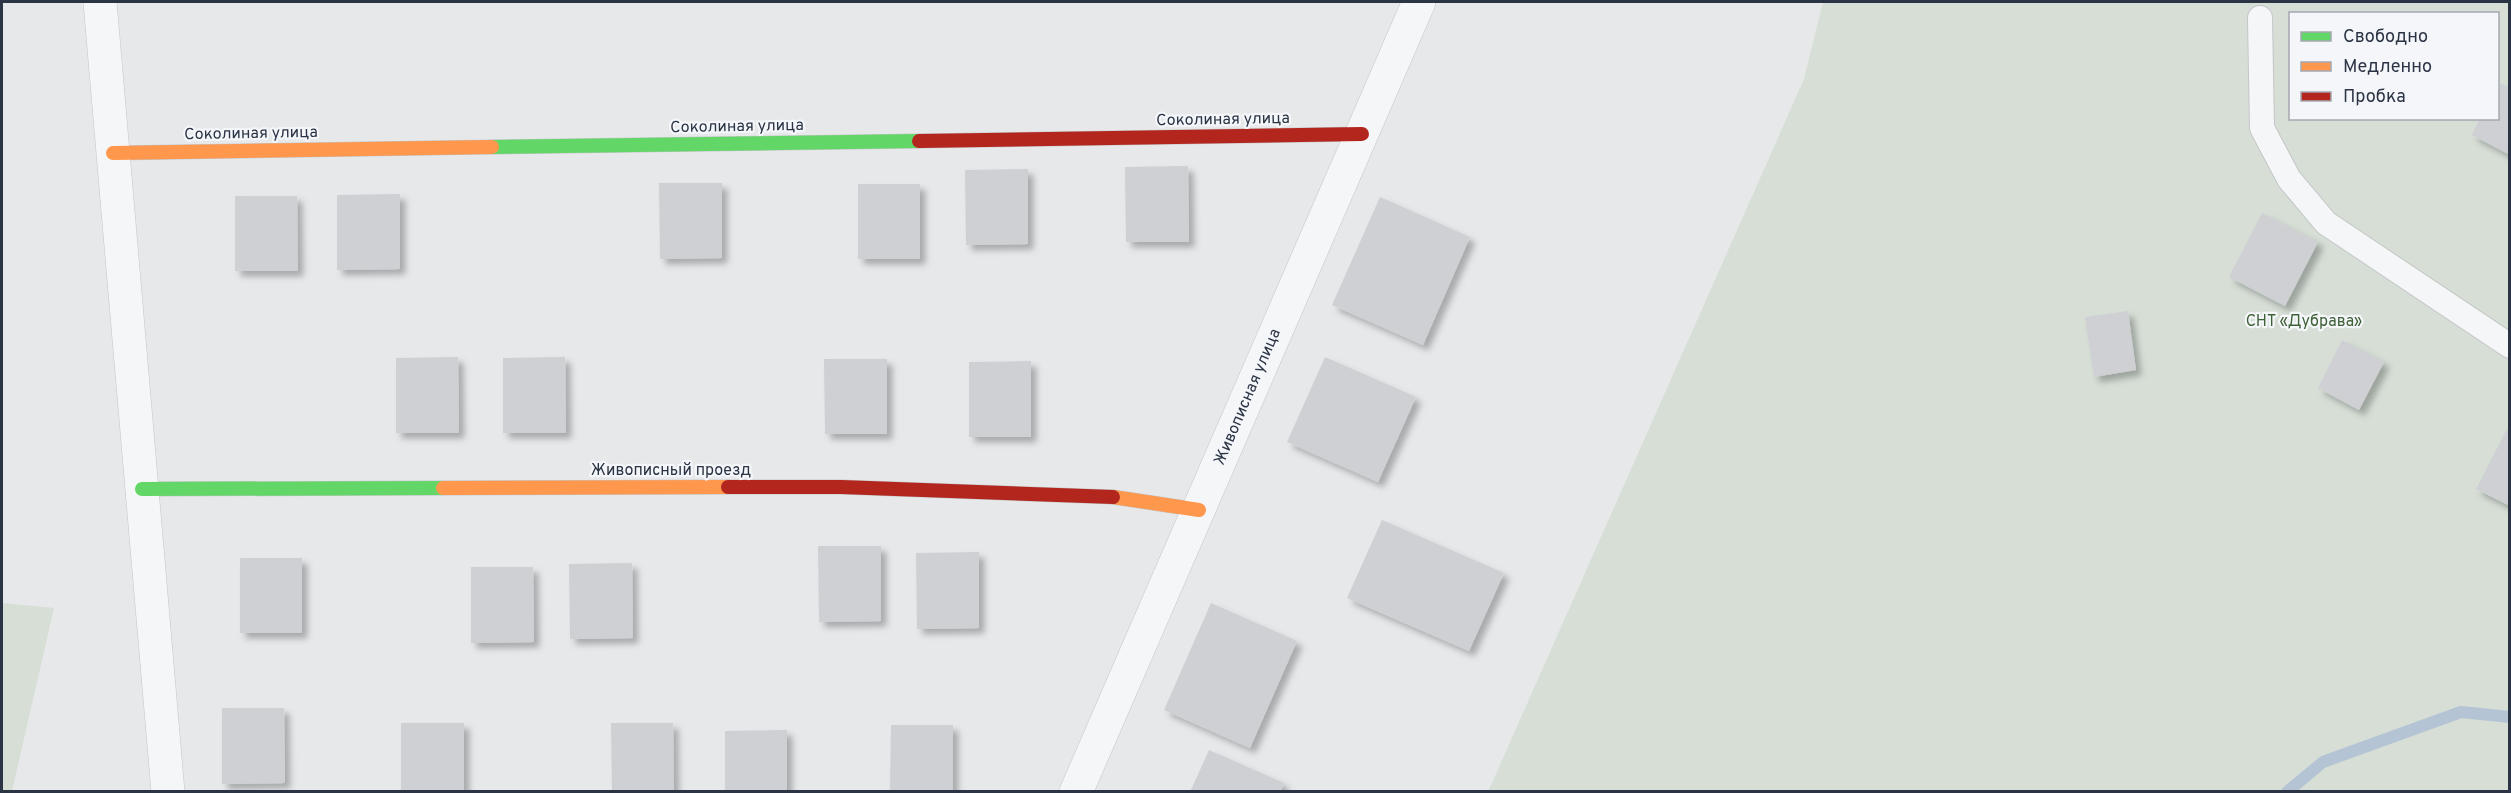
<svg xmlns="http://www.w3.org/2000/svg" width="2511" height="793" viewBox="0 0 2511 793" font-family="Overpass,sans-serif">
  <style>
    .green { fill: #d6ded6; fill-rule: evenodd }
    .lines { fill: none; stroke-linecap: round; stroke-linejoin: round }
    .stream { stroke: #b4c4d5; stroke-width: 12 }
    .building { fill: #ced0d3; filter: url(#shadow) }
    .lane-casing { stroke: #c4c6c8; stroke-width: 26 }
    .street-casing { stroke: #c4c6c8; stroke-width: 34 }
    .fast-casing { stroke: #c4c6c8; stroke-width: 15 }
    .slow-casing { stroke: #c4c6c8; stroke-width: 15 }
    .jam-casing { stroke: #c4c6c8; stroke-width: 15 }
    .lane { stroke: #f5f6f7; stroke-width: 24 }
    .street { stroke: #f5f6f7; stroke-width: 33 }
    .fast { stroke: #63d668; stroke-width: 14 }
    .slow { stroke: #ff974d; stroke-width: 14 }
    .jam { stroke: #b3261e; stroke-width: 14 }
    .labels { text-anchor: middle; dominant-baseline: central; stroke-width: 4.5; stroke-linejoin: round; paint-order: stroke }
    .street-label { font-size: 16px; fill: #2b3445; stroke: #f4f6f9 }
    .park-label { font-size: 16px; fill: #3f6138; stroke: #f4f6f9 }
  </style>
  <defs>
    <filter id="shadow"><feDropShadow dx="5.5" dy="5.5" stdDeviation="3" flood-color="#0004"/></filter>
  </defs>
  <rect width="100%" height="100%" fill="#e6e8ea"/>
  <path class="green" d="M1823,2h686v789l-1021,1 316,-713zM2290,14h208v104h-208z
    M2,603l52,5 -42,183h-10z"/>
  <g class="lines">
    <path class="stream" d="M2287,792l36,-30 138,-50 49,5"/>
  </g>
  <path class="building" d="M2499,83l11,5v67l-38,-20 8,-17h18z
    M1188,166l1,76h-63l-1,-75z
    M1028,169v75l-62,1 -1,-75z
    M659,183h63v75l-62,1z
    M858,184h62v75h-62z
    M400,194v75l-63,1v-75z
    M235,196h62l1,75h-63z
    M1380,197l90,40 -47,108 -91,-40z
    M2262,213l56,29 -33,64 -56,-29z
    M2128,311l8,59 -42,7 -9,-60z
    M2342,340l42,22 -25,48 -41,-22z
    M458,357l1,76h-63v-75z
    M565,357l1,76h-63v-75z
    M1325,357l91,40 -38,85 -91,-40z
    M824,359h63v75h-62z
    M1031,361v76h-62v-75z
    M2507,429l3,1v76l-34,-17z
    M1382,520l122,53 -35,78 -122,-53z
    M818,546h63v75l-62,1z
    M979,552v76l-62,1 -1,-76z
    M240,558h62v75h-62z
    M632,563l1,75 -63,1 -1,-75z
    M471,567h62l1,75 -63,1z
    M1211,603l86,38 -47,107 -86,-38z
    M222,708h62l1,75 -63,1z
    M401,723h63v69h-63z
    M611,723h62l1,69h-62z
    M891,725h62v67h-63z
    M787,730v62h-62v-61z
    M1209,750l75,33 -4,9h-90z"/>
  <g class="lines">
    <defs>
      <path id="lane" d="M2260,18l2,110 27,51 37,44 184,123"/>
      <path id="street" d="M100,2l68,790
        M1076,792l343,-790"/>
      <path id="fast" d="M492,147l427,-6
        M142,489l301,-1"/>
      <path id="slow" d="M113,153l379,-6
        M443,488l285,-1
        M1113,497l86,13"/>
      <path id="jam" d="M919,141l443,-7
        M728,487h113l272,10"/>
    </defs>
    <use href="#lane" class="lane-casing"/>
    <use href="#street" class="street-casing"/>
    <use href="#fast" class="fast-casing"/>
    <use href="#slow" class="slow-casing"/>
    <use href="#jam" class="jam-casing"/>
    <use href="#lane" class="lane"/>
    <use href="#street" class="street"/>
    <use href="#fast" class="fast"/>
    <use href="#slow" class="slow"/>
    <use href="#jam" class="jam"/>
  </g>
  <g class="labels">
    <g class="street-label">
      <text transform="translate(1223 120) rotate(-1)">Соколиная улица</text>
      <text transform="translate(737 127) rotate(-1)">Соколиная улица</text>
      <text transform="translate(251 134) rotate(-1)">Соколиная улица</text>
      <text transform="translate(1248 397) rotate(-67)">Живописная улица</text>
      <text x="671" y="471">Живописный проезд</text>
    </g>
    <g class="park-label">
      <text x="2304" y="322">СНТ «Дубрава»</text>
    </g>
  </g>
  <rect width="2511" height="793" fill="none" stroke="#2b3445" stroke-width="6"/>
  <rect x="2289" y="12" width="210" height="108" fill="#f4f6f9" stroke="#a4a8b1" stroke-width="1.5"/>
  <rect x="2301" y="32" width="30" height="9" fill="#63d668" stroke="#a4a8b1" stroke-width="1.5"/>
  <text x="2343" y="42" font-size="18" fill="#2b3445">Свободно</text>
  <rect x="2301" y="62" width="30" height="9" fill="#ff974d" stroke="#a4a8b1" stroke-width="1.5"/>
  <text x="2343" y="72" font-size="18" fill="#2b3445">Медленно</text>
  <rect x="2301" y="92" width="30" height="9" fill="#b3261e" stroke="#a4a8b1" stroke-width="1.5"/>
  <text x="2343" y="102" font-size="18" fill="#2b3445">Пробка</text>
</svg>
